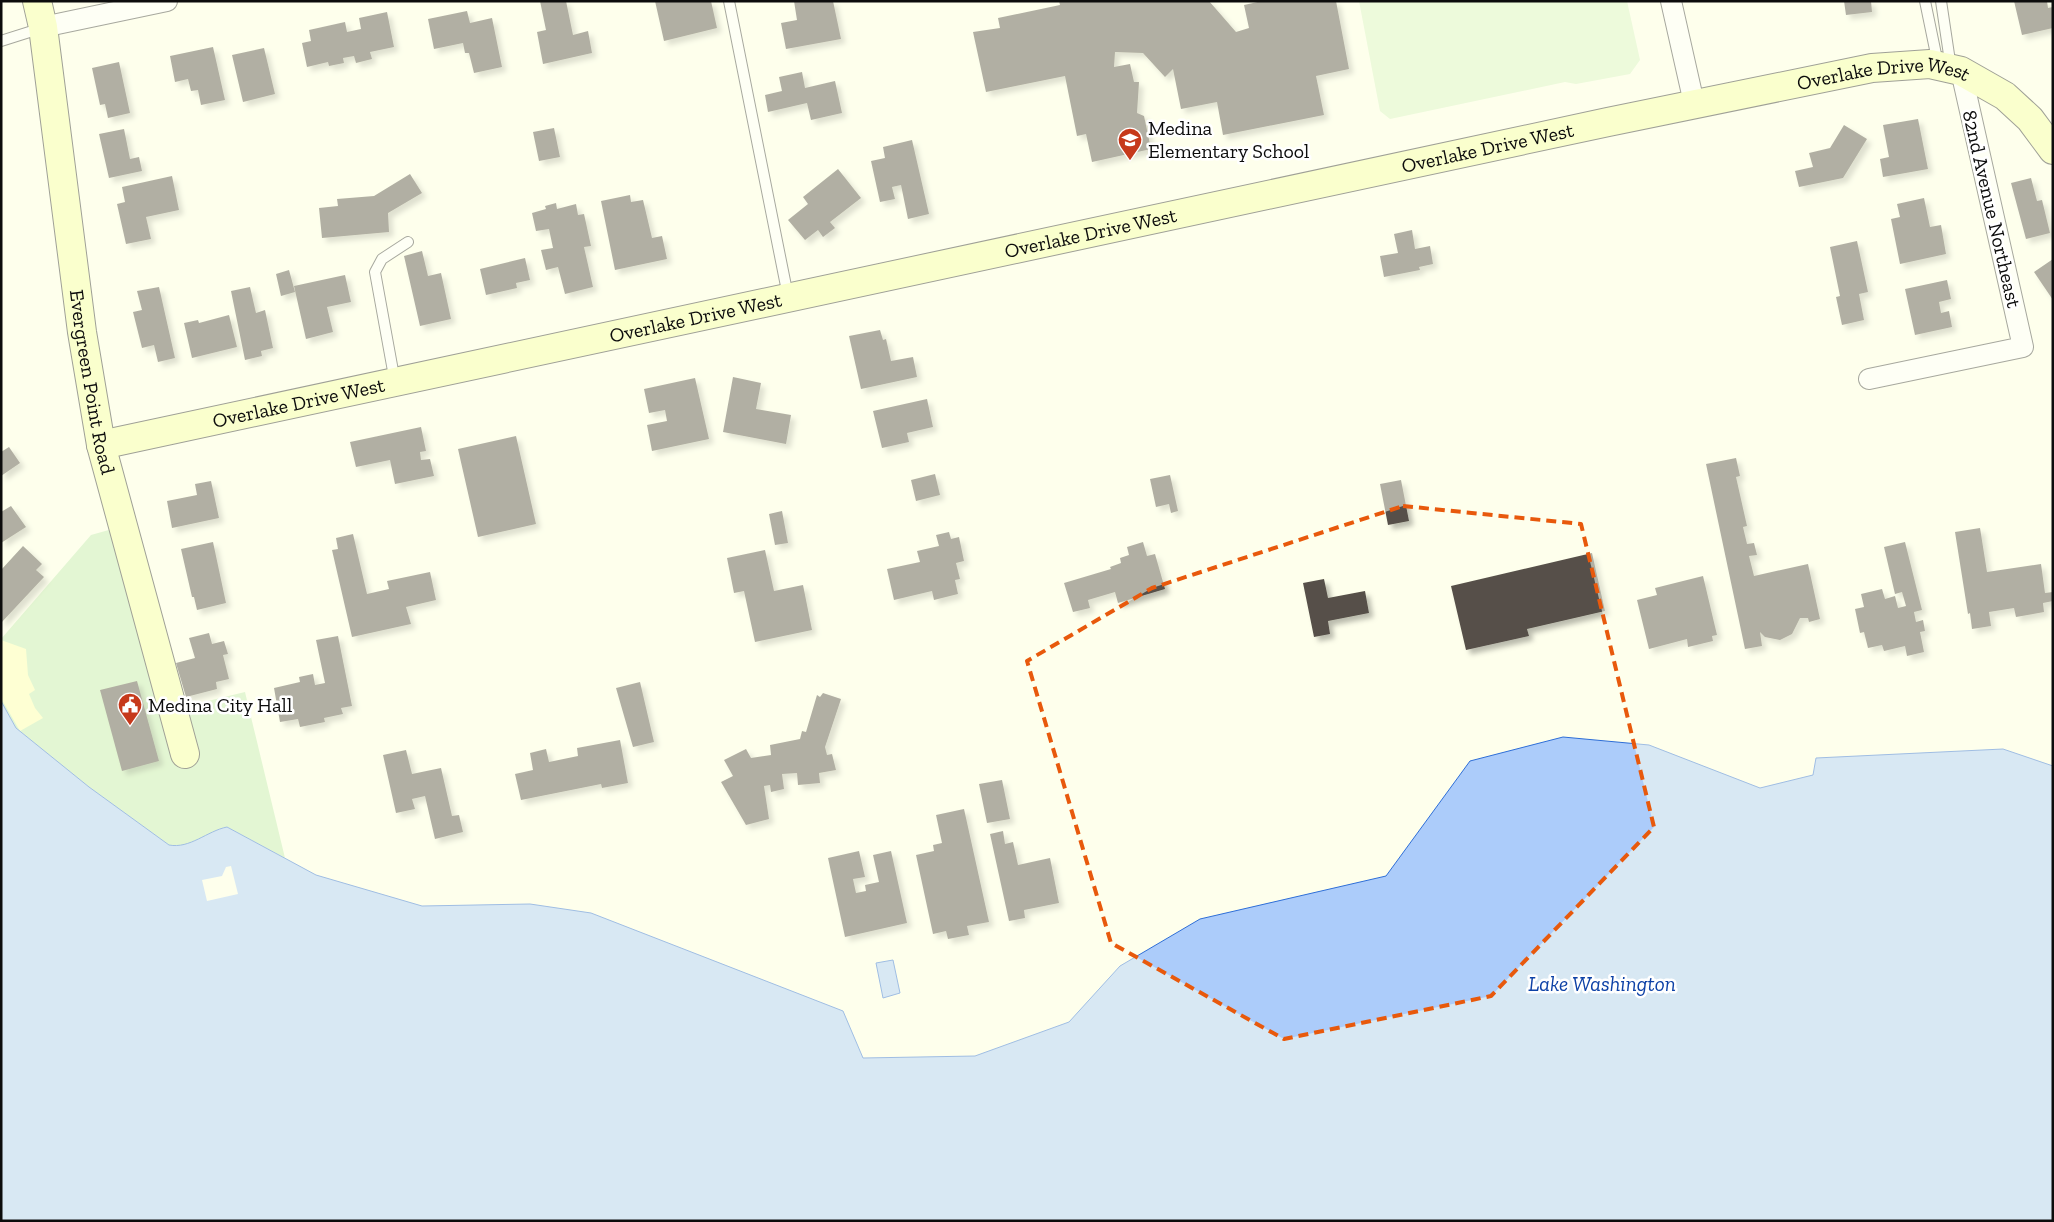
<svg xmlns="http://www.w3.org/2000/svg" width="2054" height="1222" viewBox="0 0 2054 1222" font-family="'Zilla Slab',serif">
  <style>
    .green { fill: #c4ecb3 }
    .sand { fill: #feffb4 }
    .pitch { fill: #d9f3c5 }
    .water { fill: #acccfa; stroke: #2e6ed7 }
    .pier { fill: #feffec }
    .building { fill: #565048; filter: url(#shadow) }
    .lines { fill: none; stroke-linecap: round; stroke-linejoin: round }
    .lane-casing { stroke: #3f3f3f; stroke-width: 12 }
    .street-casing { stroke: #3f3f3f; stroke-width: 22 }
    .secondary-casing { stroke: #2e2e2e; stroke-width: 30 }
    .lane { stroke: #fff; stroke-width: 10 }
    .street { stroke: #fff; stroke-width: 20 }
    .secondary { stroke: #f5ffa7; stroke-width: 28 }
    .marked { fill: none; stroke: #e8590c; stroke-width: 4; stroke-dasharray: 10 6; stroke-linejoin: round }
    .labels { text-anchor: middle; dominant-baseline: central; stroke-width: 5; stroke-linejoin: round; paint-order: stroke }
    .street-label { font-size: 20px; fill: #0c0c0c; stroke: #fff }
    .poi-label { font-size: 20px; fill: #0c0c0c; stroke: #fff; text-anchor: start }
    .water-label { font-size: 21px; font-style: italic; fill: #0d41a6; stroke: #fff }
  </style>
  <defs>
    <filter id="shadow"><feDropShadow dx="4.5" dy="4.5" stdDeviation="2.5" flood-color="#0004"/></filter>
  </defs>
  <rect width="100%" height="100%" fill="#feffec"/>
  <path class="green" d="M130,524l49,184 66,-16 40,166 -58,-31 -44,19 -14,-1 -80,-58 -73,-59 -15,-27v-62l90,-104z"/>
  <path class="sand" d="M1,640l25,9 2,26 7,15 -6,4 6,14 8,10 -23,13 -19,-33z"/>
  <path class="pitch" d="M1359,1h268l13,59 -10,14 -54,10 -11,-2 -175,37 -10,-8z"/>
  <path class="water" d="M1,701l15,27 73,59 80,58c21,4 38,-14 58,-18l89,48 106,31 108,-2 61,9 252,98 20,47 112,-2 94,-34 51,-56 80,-47 186,-43 84,-115 93,-24 86,8 111,43 53,-13 3,-17 187,-9 50,17v455h-2052z
    M893,960l7,33 -17,5 -7,-35z"/>
  <path class="pier" d="M231,866l7,28 -31,7 -5,-21 20,-4 4,-9z"/>
  <path class="building" d="M540,1h26l7,34 15,-4 4,22 -49,11 -6,-32 9,-2z
    M655,1h56l6,27 -53,13z
    M794,1h39l8,38 -55,10 -5,-26 16,-3z
    M1059,1h150l27,31 13,-4 -5,-23 18,-4h74l13,68 -33,7 8,39 -101,20 -6,-33 -36,7 -8,-40 -8,8 -22,-24 -28,-1 -1,15 16,-3 4,18h5l-2,31 7,3 7,33 -59,13 -6,-28 -9,2 -12,-60 -79,16 -13,-60 27,-4 -2,-10 62,-13z
    M1844,1h27l1,11 -26,3z
    M2014,1h33l1,7 5,-1v21l-31,7z
    M467,11l3,12 22,-5 10,49 -28,6 -5,-20h-4l-2,-10 -29,6 -6,-30z
    M387,12l7,35 -24,5 2,7 -16,4 -2,-7 -11,2 1,5 -15,3 -1,-4 -21,5 -5,-24 9,-2 -2,-11 36,-8 2,10 14,-3 -2,-11z
    M213,47l12,53 -24,5 -3,-15 -7,1 -3,-12 -13,3 -5,-26z
    M264,48l11,46 -32,8 -11,-47z
    M119,62l11,51 -22,5 -3,-14 -5,1 -8,-37z
    M802,72l3,16 30,-7 7,32 -31,7 -4,-17 -39,9 -3,-17 17,-4 -3,-14z
    M1918,119l10,50 -45,8 -3,-18 9,-2 -6,-32z
    M1844,125l23,14 -24,39 -44,9 -4,-16 18,-4 -4,-14 21,-5z
    M554,128l6,29 -21,4 -6,-29z
    M124,129l6,30 9,-2 3,14 -33,7 -10,-44z
    M912,140l17,74 -21,5 -7,-34 -9,2 3,12 -15,3 -9,-41 14,-3 -2,-11z
    M838,169l23,29 -31,24 5,6 -12,9 -5,-7 -13,10 -17,-20 20,-16 -5,-7z
    M410,174l12,19 -34,20 1,19 -67,6 -3,-30 19,-2 -1,-7 37,-3z
    M172,176l7,34 -33,7 5,22 -25,5 -9,-40 8,-2 -3,-15z
    M2031,178l6,23 5,-1 8,33 -24,6 -15,-56z
    M630,195l1,7 12,-2 9,38 10,-2 5,23 -52,11 -14,-69z
    M1924,198l6,29 11,-2 5,29 -46,10 -9,-45 9,-2 -3,-13z
    M556,203l1,6 19,-5 2,11 6,-1 7,32 -7,1 9,40 -28,7 -7,-27 -12,3 -5,-20 12,-2 -4,-19 -13,2 -4,-18 14,-4 -1,-3z
    M1412,230l3,19 15,-3 3,18 -14,3 1,3 -36,7 -4,-21 18,-3 -4,-19z
    M1857,241l11,51 -9,2 5,26 -22,5 -6,-28 4,-1 -10,-49z
    M422,251l6,25 13,-3 10,46 -31,7 -16,-70z
    M525,258l5,22 -14,3 1,5 -31,7 -6,-26z
    M2053,259v41l-19,-28z
    M289,270l6,22 -14,4 -5,-22z
    M345,275l6,27 -24,5 6,25 -27,7 -12,-53z
    M1947,280l4,19 -12,3 2,11 8,-2 3,16 -37,8 -10,-46z
    M159,287l16,71 -17,4 -4,-17 -12,3 -9,-36 9,-2 -5,-19z
    M250,287l6,26 9,-3 8,38 -12,3 1,5 -17,4 -14,-69z
    M229,315l8,32 -45,11 -8,-35 14,-3 1,3z
    M880,330l3,10 3,-1 5,22 22,-4 4,20 -56,12 -12,-53z
    M733,377l28,6 -5,26 35,6 -5,29 -63,-12z
    M695,378l14,61 -57,12 -5,-26 20,-4 -2,-11 -16,3 -5,-24z
    M927,399l6,28 -26,6 2,9 -27,6 -9,-37z
    M421,427l5,24 -6,1 1,8 9,-1 4,17 -39,8 -5,-24 -34,7 -6,-25z
    M516,436l20,88 -58,13 -20,-88z
    M9,447l11,16 -19,13v-24z
    M1736,458l4,18 -4,1 11,49 -4,1 4,17 7,-1 3,12 -8,1 5,20 54,-12 12,55 -11,3 -1,-4h-8l-8,16 -12,6 -15,-3 -5,-5 2,14 -17,3 -39,-185z
    M935,474l5,21 -24,6 -5,-21z
    M1170,475l8,36 -7,2 -2,-9 -13,3 -6,-28z
    M1401,480l8,41 -21,4 -8,-41z
    M211,481l8,37 -47,10 -5,-27 30,-6 -2,-11z
    M11,506l15,21 -25,16v-31z
    M782,511l6,32 -13,2 -6,-31z
    M1980,528l7,44 54,-8 4,29 8,-1v9l-10,2 1,9 -28,5 -2,-9 -25,4 2,14 -19,3 -2,-16 -2,1 -13,-82z
    M949,532l2,7 8,-2 5,24 -8,2 4,16 -5,1 3,14 -24,6 -2,-9 -38,9 -7,-31 33,-7 -3,-11 22,-5 -3,-11z
    M353,534l14,60 22,-5 -2,-8 43,-9 6,28 -30,7 5,17 -59,13 -20,-87 6,-1 -2,-11z
    M213,542l13,61 -29,7 -3,-13h-2l-11,-48z
    M1143,542l4,14 8,-2 10,35 -47,14 -3,-11 -27,8 2,8 -17,4 -9,-29 47,-14 -1,-2 11,-4 -1,-5 9,-3 -2,-8z
    M1905,542l17,68 -8,2 2,10 7,-2 2,11 -5,1 4,20 -17,4 -2,-10 -21,5 -2,-6 -14,3 -4,-16 -4,1 -5,-24 9,-2 -3,-13 21,-5 3,10 10,-3 3,12 8,-2 -4,-14 -7,2 -11,-47z
    M23,546l19,18 -6,6 8,7 -43,46v-53z
    M765,550l9,41 29,-6 9,45 -57,12 -11,-51 -10,2 -7,-35z
    M1592,553l13,58 -78,18 2,7 -63,14 -15,-64z
    M1703,576l14,59 -5,1 1,5 -25,6 -1,-8 -38,10 -12,-49 20,-5 -2,-7z
    M1324,579l4,19 37,-7 4,22 -41,8 2,13 -16,3 -11,-54z
    M209,633l3,11 12,-3 4,13 -5,1 6,24 -13,3 1,7 -31,8 -10,-34 19,-5 -6,-20z
    M338,636l14,70 -11,2 2,6 -19,4 1,4 -25,5 -2,-8 -18,3 -6,-34 26,-6 -1,-5 14,-3 2,11 10,-2 -9,-43z
    M137,681l22,80 -37,10 -22,-81z
    M640,682l14,60 -21,5 -17,-59z
    M823,693l18,6 -16,48 2,8 5,-1 4,16 -17,3 1,10 -22,2 -1,-12 -15,1 2,15 -13,3 -1,-7 -6,1 5,33 -23,6 -25,-43 12,-6 -9,-16 22,-11 5,9 20,-3 -1,-10 30,-6 2,-8 4,1 11,-37 3,2z
    M620,740l8,43 -26,5 -1,-4 -80,16 -6,-26 18,-4 -3,-17 16,-4 3,13 29,-6 -1,-8z
    M406,750l6,24 29,-6 11,48 7,-1 4,17 -28,7 -10,-43 -13,3 3,10 -19,4 -13,-58z
    M1002,780l8,39 -23,4 -8,-39z
    M964,809l25,113 -22,4 2,9 -21,4 -2,-8 -13,3 -17,-79 18,-4 -1,-6 9,-2 -6,-28z
    M1003,831l2,13 8,-2 5,23 32,-7 9,45 -35,7 1,8 -16,3 -19,-87z
    M859,851l6,26 -12,2 3,14 10,-2 -1,-6 14,-3 -6,-27 18,-4 16,72 -62,14 -17,-79z"/>
  <g class="lines">
    <defs>
      <path id="lane" d="M729,1l59,295
        M1925,1l13,63
        M1941,1l10,67
        M1,41l41,-13
        M395,382l-20,-110 7,-13 26,-17"/>
      <path id="street" d="M1671,1l23,102
        M43,27l124,-26
        M1869,379l154,-32 -62,-276"/>
      <g id="secondary">
        <path id="s1" d="M37,1l6,26 39,305 19,113 84,309"/>
        <path id="s2" d="M101,445l1507,-323 264,-54 58,-4 31,7 44,25 25,23 23,31"/>
      </g>
    </defs>
    <use href="#lane" class="lane-casing"/>
    <use href="#street" class="street-casing"/>
    <use href="#secondary" class="secondary-casing"/>
    <use href="#lane" class="lane"/>
    <use href="#street" class="street"/>
    <use href="#secondary" class="secondary"/>
  </g>
  <path d="M0 0H2054V1222H0ZM1403,506l178,18 73,303 -163,169 -207,43 -173,-96 -84,-282 125,-73z" fill="#feffec" fill-opacity=".55" fill-rule="evenodd"/>
  <path class="marked" d="M1403,506l178,18 73,303 -163,169 -207,43 -173,-96 -84,-282 125,-73z"/>
  <defs>
    <symbol id="school-pin" viewBox="-11 -11 22 30"><path d="M0 17L-7.5 6A9.5 9.5 0 1 1 7.5 6Z" fill="#c6391b" stroke="#fff"/><path d="M0-5L7-2L0 1L-7-2ZM-4 1L0 2.5L4 1V4Q0 6-4 4Z" fill="#fff"/></symbol>
    <symbol id="civic-pin" viewBox="-11 -11 22 30"><path d="M0 17L-7.5 6A9.5 9.5 0 1 1 7.5 6Z" fill="#c6391b" stroke="#fff"/><path d="M-.6-6.5H3V-4.5H.6V-3L4-1V1h2V6H-6V1h2V-1L-.6-3ZM-1.2 2.5V6h2.4V2.5Z" fill="#fff"/></symbol>
  </defs>
  <g fill-rule="evenodd">
    <use href="#school-pin" x="1116" y="126" width="28" height="38"/>
    <use href="#civic-pin" x="116" y="691" width="28" height="38"/>
  </g>
  <g class="labels">
    <g class="street-label">
      <text stroke="none"><textPath href="#s2" startOffset="1822">Overlake Drive West</textPath></text>
      <text stroke="none"><textPath href="#s2" startOffset="1418">Overlake Drive West</textPath></text>
      <text transform="translate(1992 209) rotate(77)">82nd Avenue Northeast</text>
      <text stroke="none"><textPath href="#s2" startOffset="1012">Overlake Drive West</textPath></text>
      <text stroke="none"><textPath href="#s2" startOffset="608">Overlake Drive West</textPath></text>
      <text stroke="none"><textPath href="#s1" startOffset="385">Evergreen Point Road</textPath></text>
      <text stroke="none"><textPath href="#s2" startOffset="202">Overlake Drive West</textPath></text>
    </g>
    <g class="poi-label">
      <text x="1148" y="128">Medina<tspan x="1148" dy="23">Elementary School</tspan></text>
      <text x="148" y="705">Medina City Hall</text>
    </g>
    <g class="water-label">
      <text x="1602" y="983">Lake Washington</text>
    </g>
  </g>
  <rect width="2054" height="1222" fill="none" stroke="#0c0c0c" stroke-width="5"/>
</svg>
